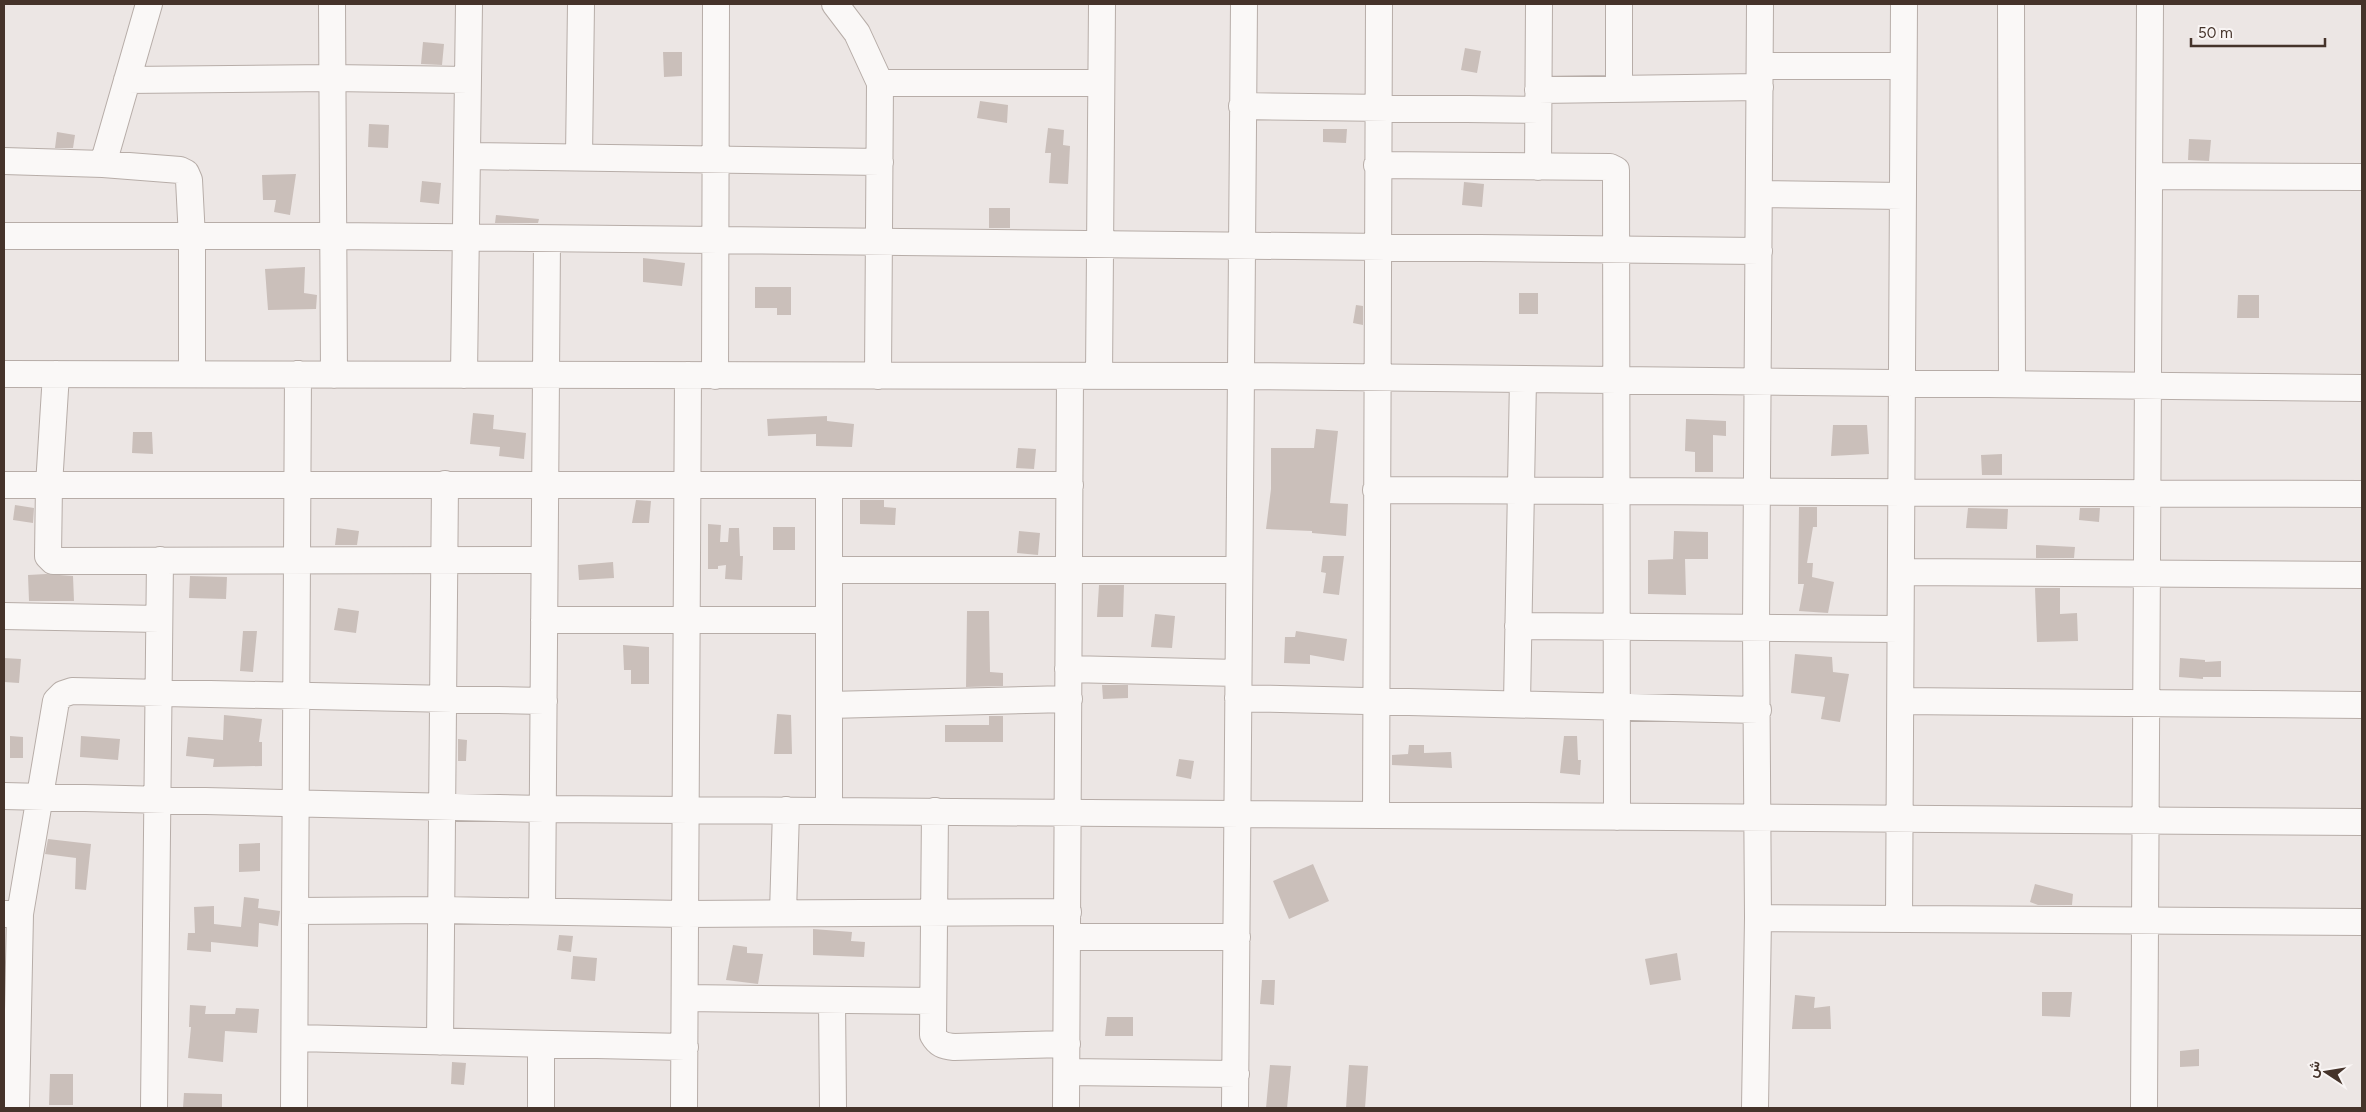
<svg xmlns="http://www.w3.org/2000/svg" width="2366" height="1112" viewBox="0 0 2366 1112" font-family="Figtree,Vazirmatn,sans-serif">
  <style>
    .building { fill: #cabfba }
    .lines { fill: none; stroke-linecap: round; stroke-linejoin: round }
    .minor-casing { stroke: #b7ada8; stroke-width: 28 }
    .minor { stroke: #faf8f7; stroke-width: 26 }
  </style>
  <rect width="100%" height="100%" fill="#ece6e4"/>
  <path class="building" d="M423,42l21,2 -2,21 -21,-1z
    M1465,48l16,3 -4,22 -16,-3z
    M663,52h19v24l-18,1z
    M980,101l28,4 -1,18 -30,-5z
    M369,124l20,1 -1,23 -20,-1z
    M1048,128l16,2 -1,15 7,1 -2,38 -19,-1 2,-30h-6z
    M1323,129h24l-1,14 -23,-1z
    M57,132l18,3 -2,13h-18z
    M2189,139l22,1 -2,21 -21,-1z
    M296,174l-6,41 -16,-3 2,-12h-13l-1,-25z
    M422,181l19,2 -2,21 -19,-2z
    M1464,182l20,2 -2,23 -20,-2z
    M989,208h21v20h-21z
    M496,215l43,4 -1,4h-43z
    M643,258l42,5 -3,23 -39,-4z
    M305,267l-1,26 13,2 -1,14 -48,1 -3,-41z
    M755,287h36v28h-14v-7h-22z
    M1519,293h19v21h-19z
    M2238,295h21v23h-22z
    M1356,305l7,1v19l-10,-2z
    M473,413l21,2 -1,14 33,4 -2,26 -25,-3 1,-9 -30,-3z
    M827,416v5l27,3 -2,23 -36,-1v-12l-48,2 -1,-17z
    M1686,419l40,2v15l-13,-1v37h-18v-20l-10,-1z
    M1833,425h34l2,29 -38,2z
    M1316,429l22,2 -8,72 18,1 -2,32 -34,-3v-2l-46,-2 5,-40v-41h43z
    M133,432h19l1,22 -21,-1z
    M1018,448l18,1 -2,20 -18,-1z
    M2002,454v21h-20l-1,-20z
    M636,500l15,1 -2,22h-17z
    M860,500h24v7l12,1 -1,17 -35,-1z
    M15,505l19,3 -1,15 -20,-3z
    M1799,507h18v20h-4l-6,36h6l-1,14 22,5 -6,31 -29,-2 5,-27h-6z
    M1968,508l40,1 -1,20 -41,-1z
    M2080,508h20l-1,14 -20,-2z
    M708,524l13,1 -1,17h8l1,-14h10l1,28h3l-1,24 -17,-1 1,-14 -8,1v3h-10z
    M773,527h22v23h-22z
    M337,528l22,3 -2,14h-22z
    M1019,531l21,2 -2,22 -21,-2z
    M1674,531l34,1v27h-23l1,36 -38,-1v-34l28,-1h-3z
    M2036,545l39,2 -1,11h-38z
    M1323,556h21l-5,39 -16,-2 3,-20 -5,-1z
    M613,562l1,16 -35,2 -1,-15z
    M46,574l27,2 1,25h-45l-1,-26z
    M190,576l37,1 -1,22 -37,-1z
    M1099,585h25l-1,32h-26z
    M2035,588h25v26l17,-1 1,28 -41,1z
    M338,608l21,3 -3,22 -22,-3z
    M967,611h22l1,61 13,1v13l-37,1z
    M1155,614l20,2 -3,32 -21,-1z
    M243,631h14l-4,41 -13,-1z
    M1296,631l51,8 -3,22 -34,-6v9l-26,-1 1,-26h10z
    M623,645l26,2v37h-18v-14h-7z
    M1795,654l37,3 1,15 16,2 -9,48 -19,-3 4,-22 -34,-4z
    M4,658l17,1 -2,24 -15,-1z
    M2180,658l25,2v2l16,-1v16h-18v2l-24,-2z
    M1102,685h26v13l-25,1z
    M777,714l14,1 1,39h-18z
    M224,715l38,4 -3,23h3v24l-49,1 1,-8 -28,-3 2,-19 35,3z
    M989,716h14v26h-58v-17h44z
    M10,736l13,1v21h-13z
    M81,736l39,3 -2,21 -38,-3z
    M1564,736h13l1,24h3l-1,15 -20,-2z
    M458,739l9,1 -1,21h-8z
    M1409,745h15v8l27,-1 1,16 -60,-3v-10l16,-1z
    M1179,759l15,2 -3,18 -15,-3z
    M48,839l43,5 -5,46 -11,-1 1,-31 -31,-4z
    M260,843v28l-21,1v-28z
    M1313,864l16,37 -40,18 -16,-38z
    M2035,884l38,10 -1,11h-34l-8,-3z
    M244,897l15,2 -1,9 22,3 -2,15 -19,-3 -1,24 -47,-5v10l-24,-2 1,-17h7l-1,-26 20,-1v18l27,3z
    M813,929l39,3 -1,9 14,1 -1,15 -51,-2z
    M559,935l14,1 -2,16 -14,-2z
    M733,945l14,2v6l16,1 -5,30 -32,-4z
    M1677,953l4,27 -31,5 -5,-26z
    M573,956l24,2 -2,23 -24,-2z
    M1262,980h13l-1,25 -14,-1z
    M2042,992h30l-2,25 -28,-1z
    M1795,995l20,2 -1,11 16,-2 1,23h-39z
    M190,1005l16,1 -1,8h30l1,-6 23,1 -2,24 -32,-2 -2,31 -35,-4 3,-31h-2z
    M1107,1017h26v19h-28z
    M2199,1049v17l-19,1v-16z
    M452,1062l14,1 -2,22 -13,-1z
    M1270,1065l21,1 -4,42h-21z
    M1349,1065l19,1 -3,42h-19z
    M50,1074h23v31h-24z
    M184,1093l38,1v14h-39z"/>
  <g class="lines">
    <defs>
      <path id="minor" d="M332,4l2,371
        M835,4l22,29 23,50 -2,293
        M2011,4l1,379
        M1760,66h143
        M127,80l205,-2 136,2
        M880,83h221
        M1619,88v-84
        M1538,90l222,-3
        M1242,106l296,4
        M467,156l413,6
        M579,157l2,-153
        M4,161l99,3 77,6 6,3 3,7 3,58v136
        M103,164l46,-160
        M1377,165l233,2 6,3 1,647
        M1538,167l1,-163
        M2150,176l212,1
        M1759,194l144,2
        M4,236h329l1426,15
        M4,374l1236,2 1122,12
        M56,374l-7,111 -1,71 5,5 490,-1
        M464,375l5,-371
        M715,376l1,-372
        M1099,376l3,-372
        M4,485h1066
        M1376,490l986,4
        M829,570h410
        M1901,572l461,3
        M4,616l155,3
        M544,620h285
        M1518,626l381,3
        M1068,669l170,4
        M1238,698l520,12
        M1901,701l461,4
        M1517,703l6,-324
        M829,705l240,-6
        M4,796c180,6 360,8 540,13l1818,13
        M829,810v-325
        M935,811l-2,224c5,9 10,11 21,12l113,-3
        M1376,815l3,-811
        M295,911l146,-1 244,4 383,-2
        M542,911l5,-671
        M783,913l3,-103
        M4,914h16l36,-213 7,-7 9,-3 472,10
        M1758,918l604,4
        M1899,919l5,-915
        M1067,937h170
        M685,998l248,3
        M832,1000l1,108
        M295,1038l390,9
        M440,1042l5,-558
        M541,1044v64
        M1067,1072l169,2
        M16,1108l4,-194
        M154,1108l6,-548
        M294,1108l4,-734
        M684,1108l4,-733
        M1066,1108l4,-732
        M1235,1108l9,-1104
        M1755,1108l3,-190 -2,-290 4,-624
        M2144,1108l6,-1104"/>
    </defs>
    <use href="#minor" class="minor-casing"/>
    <use href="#minor" class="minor"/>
  </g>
  <rect width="2366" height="1112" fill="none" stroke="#45332a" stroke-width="10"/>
  <g transform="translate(2326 1072) rotate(282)" stroke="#f9f5f4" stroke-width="4" paint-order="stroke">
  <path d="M0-4L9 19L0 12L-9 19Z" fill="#45332a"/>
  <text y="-8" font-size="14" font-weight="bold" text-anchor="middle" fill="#45332a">ش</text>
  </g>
  <path d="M2191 38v8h134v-8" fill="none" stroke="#45332a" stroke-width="2.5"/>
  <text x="2198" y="38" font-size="15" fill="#45332a" stroke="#f9f5f4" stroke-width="4" paint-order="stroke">50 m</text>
</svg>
